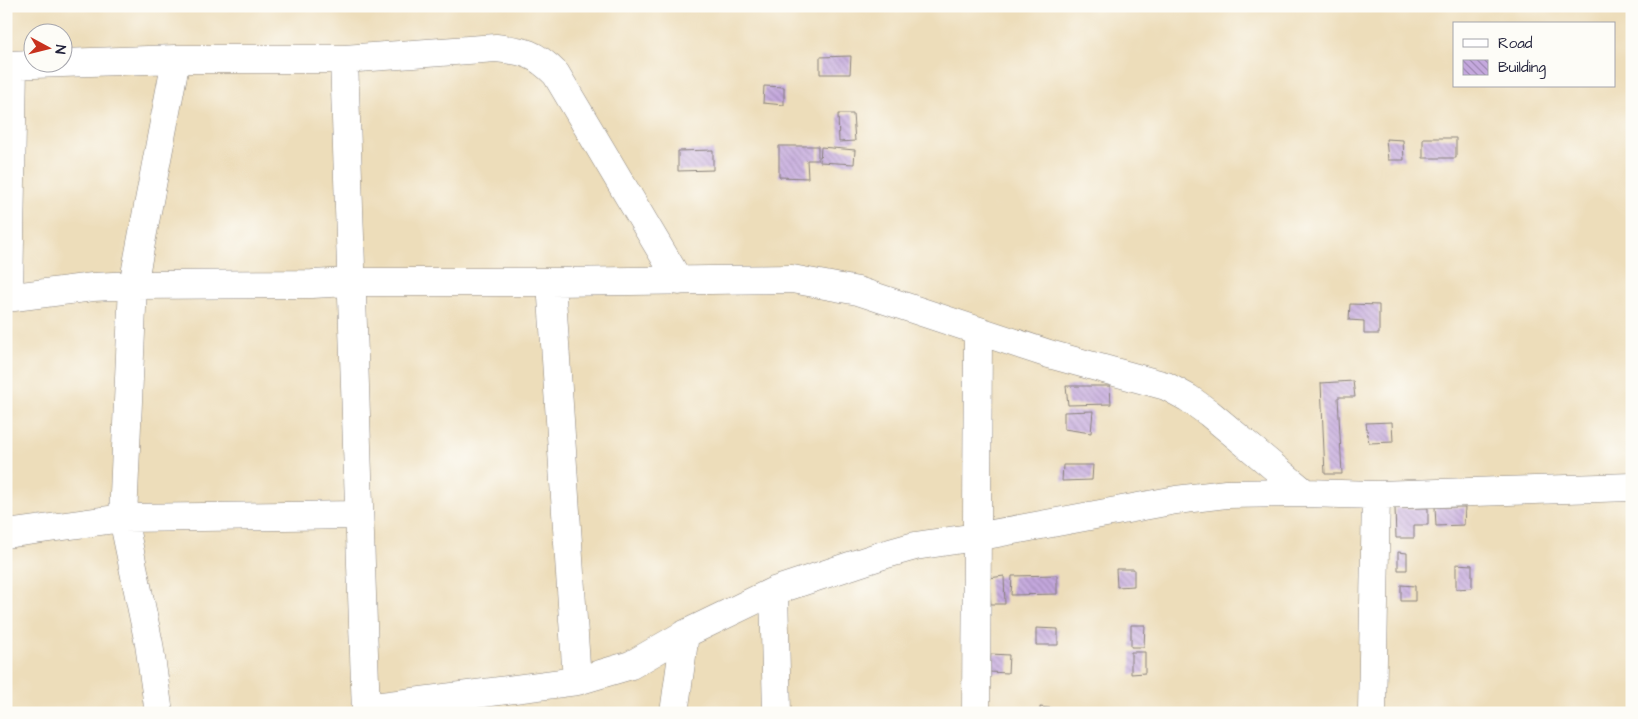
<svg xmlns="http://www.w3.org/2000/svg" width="1638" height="719" viewBox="0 0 1638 719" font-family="'Architects Daughter',sans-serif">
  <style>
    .building { fill: url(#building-back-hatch) }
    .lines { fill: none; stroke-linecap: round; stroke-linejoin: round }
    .minor-casing { stroke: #88807a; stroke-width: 29 }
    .minor { stroke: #fff; stroke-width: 28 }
  </style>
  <defs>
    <pattern id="building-back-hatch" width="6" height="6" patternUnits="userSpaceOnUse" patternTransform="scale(1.25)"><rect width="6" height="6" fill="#c4a8dd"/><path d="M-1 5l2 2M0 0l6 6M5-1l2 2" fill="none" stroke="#9f88b4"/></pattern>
  </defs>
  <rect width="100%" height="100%" fill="#fdfcf7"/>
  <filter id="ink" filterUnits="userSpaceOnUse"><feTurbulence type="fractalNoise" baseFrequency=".02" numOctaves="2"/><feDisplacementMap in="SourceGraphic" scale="10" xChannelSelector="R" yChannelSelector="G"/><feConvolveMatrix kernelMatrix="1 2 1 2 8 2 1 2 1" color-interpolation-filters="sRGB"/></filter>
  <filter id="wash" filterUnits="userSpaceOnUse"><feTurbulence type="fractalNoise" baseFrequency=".0096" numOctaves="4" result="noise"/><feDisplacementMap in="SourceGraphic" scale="20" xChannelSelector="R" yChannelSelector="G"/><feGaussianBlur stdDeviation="1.12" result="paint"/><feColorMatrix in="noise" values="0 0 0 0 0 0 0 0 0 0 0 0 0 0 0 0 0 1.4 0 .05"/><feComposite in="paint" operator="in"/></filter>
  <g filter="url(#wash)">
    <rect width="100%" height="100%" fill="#edddba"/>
    <g id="blocks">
      <path class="building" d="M851,56l-1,18h-30v-17z
        M764,86l20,1v18l-21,-2z
        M838,114h15l2,27 -16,1z
        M1423,138h33v20h-33z
        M1386,139l17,1 1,20h-16z
        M779,146h39v14h-11l1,18 -29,-1z
        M821,147l34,3 -1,14 -34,-2z
        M713,150v20l-35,1v-20z
        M1350,304l29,1v29h-15v-13l-15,-1z
        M1353,381l2,16h-17l4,77h-17l-4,-91z
        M1066,386h44l1,18 -43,1z
        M1093,411l-2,22 -27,-4v-17z
        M1392,422l1,20 -24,1 -3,-20z
        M1063,465h30l-1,15 -30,1z
        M1435,507h30l-1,18 -28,1z
        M1395,508h33v17h-14v13h-18z
        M1398,552l9,1v17h-9z
        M1456,564l16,1v23l-16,1z
        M1116,569h18v17l-17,1z
        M1057,575v19l-46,1 1,-19z
        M1004,576l1,28h-14l-2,-26z
        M1401,585l14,1v15h-14z
        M1131,625h14l-1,22h-13z
        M1036,628l22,1v16h-22z
        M1131,652h14v21l-14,1z
        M991,654l18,1 -1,18 -19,-1z
        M1040,707l18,2v4h-18z"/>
    </g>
  </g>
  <g filter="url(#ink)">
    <use href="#blocks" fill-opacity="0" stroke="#88807a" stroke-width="1"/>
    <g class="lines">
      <defs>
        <path id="minor" d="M344,59l22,654
          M6,65l170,-6h168l152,-11c29,3 39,5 60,26l123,207
          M551,282l26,399
          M9,297l4,-232
          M6,298l87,-11 40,-2 179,-1 38,-2h201l241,-3 66,12 191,63 117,32 22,12 21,15 96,80
          M6,534l117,-16 235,-3
          M774,591l3,122
          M366,708l211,-27 54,-16 54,-31 89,-43 109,-36 32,-9 61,-9 200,-37 50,-6 79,-1 71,2 256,-8
          M159,713l-10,-69 -26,-126 10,-233 43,-226
          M674,713l11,-79
          M976,713l2,-382
          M1372,713l4,-218"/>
      </defs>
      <use href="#minor" class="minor-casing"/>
      <use href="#minor" class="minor"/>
    </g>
  </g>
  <rect width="1638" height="719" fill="none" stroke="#fdfcf7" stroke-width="25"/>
  <rect x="1453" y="22" width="162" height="65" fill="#fdfcf7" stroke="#a5a5ac"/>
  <rect x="1463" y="39" width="25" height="8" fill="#ffffff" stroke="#a5a5ac"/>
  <text x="1498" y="48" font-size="15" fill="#22223b">Road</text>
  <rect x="1463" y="60" width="25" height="15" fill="url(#building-back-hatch)" stroke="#a5a5ac"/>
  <text x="1498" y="72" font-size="15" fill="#22223b">Building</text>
  <g transform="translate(48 48) rotate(97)"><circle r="24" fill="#fdfcf7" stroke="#a5a5ac"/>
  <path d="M0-4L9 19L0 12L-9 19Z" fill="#c8321e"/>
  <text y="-8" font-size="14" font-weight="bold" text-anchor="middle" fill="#22223b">N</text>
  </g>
</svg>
